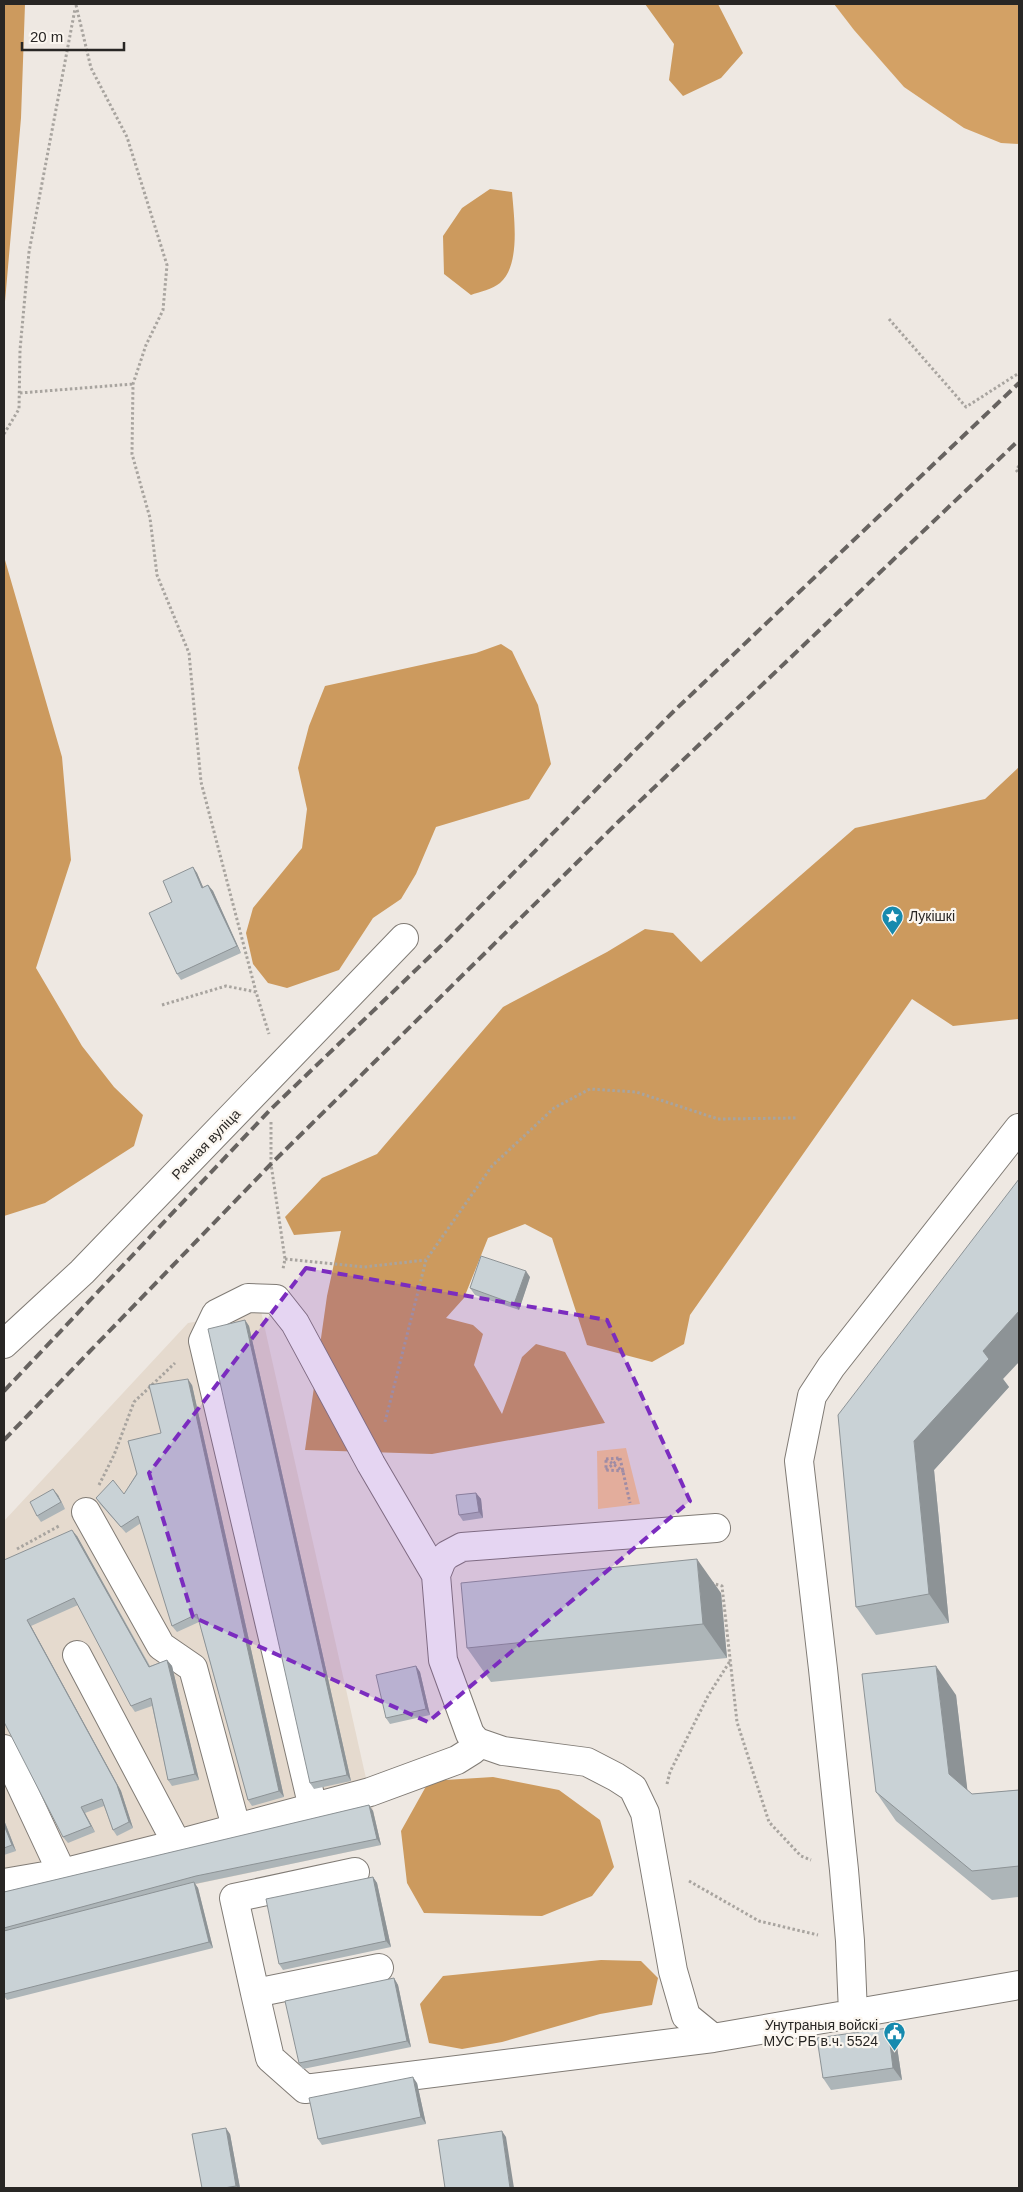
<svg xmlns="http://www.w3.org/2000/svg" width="1023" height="2192" viewBox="0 0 1023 2192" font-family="Arial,sans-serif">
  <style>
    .built { fill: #e5dace }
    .green { fill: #fdcd94 }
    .forest { fill: #cc9a5e }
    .water { fill: #d3a165 }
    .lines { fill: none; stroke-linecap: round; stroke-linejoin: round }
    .minor-casing { stroke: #807b75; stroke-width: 30 }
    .path { stroke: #a8a49f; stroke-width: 3; stroke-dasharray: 2.5 2.5; stroke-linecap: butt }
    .minor { stroke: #fff; stroke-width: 28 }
    .rail { stroke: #676360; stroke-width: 4; stroke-dasharray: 10 5; stroke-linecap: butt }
    .wall { fill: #adb5b8 }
    .shaded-wall { fill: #8d9396 }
    .building { fill: #c9d2d6; stroke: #8d9396 }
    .marked { fill: #7b2cbf; fill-opacity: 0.2; stroke: #7b2cbf; stroke-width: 4; stroke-dasharray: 10 6; stroke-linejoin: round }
    .labels { text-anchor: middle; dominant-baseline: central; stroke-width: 4.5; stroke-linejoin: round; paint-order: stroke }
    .poi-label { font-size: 14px; fill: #282624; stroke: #fbf6ef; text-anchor: start }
    .street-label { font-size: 14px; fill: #282624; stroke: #fbf6ef }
  </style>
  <rect width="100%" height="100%" fill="#eee8e2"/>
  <path class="built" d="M261,1311l120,534 -180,38 -197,52v-414l184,-198z"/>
  <path class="green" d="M626,1448l14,56 -42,5 -1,-58z"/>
  <path class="forest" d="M4,4h21l-4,114 -17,195z
    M645,4h73l25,49 -22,25 -38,18 -14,-16 5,-36z
    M490,189l22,3c2,25 9,73 -12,91 -7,6 -21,9 -29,12l-27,-21 -1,-38 19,-28z
    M4,541l1,19 57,197 9,103 -35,108 46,78 32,41 29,28 -9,31 -89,57 -41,13z
    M501,644l11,7 26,54 13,59 -22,35 -93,28 -20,47 -15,25 -28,19 -34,52 -52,18 -19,-5 -15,-19 -7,-31 7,-25 49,-60 5,-39 -9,-41 11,-42 16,-40 151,-33z
    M1019,767v252l-66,7 -41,-27 -222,316 -6,29 -32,18 -65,-17 -35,-107 -27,-14 -37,14 -24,60 -18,20 27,7 10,9 -9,31 28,49 20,-57 14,-13 29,8 40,71 -173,31 -127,-4 22,-154 14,-65 -47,4 -9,-18 37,-39 55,-24 126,-147 104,-55 38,-23 28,4 28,29 154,-134 130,-29z
    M493,1777l66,13 41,30 14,47 -22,29 -50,20 -118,-3 -17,-30 -6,-52 28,-50z
    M601,1960l40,1 17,17 -6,27 -52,9 -98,28 -40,7 -33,-6 -9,-39 23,-28z"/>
  <path class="water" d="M834,4h185v140l-18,-1 -37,-15 -60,-41 -50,-57z"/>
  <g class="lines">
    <defs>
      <path id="minor" d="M4,1344l78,-72 322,-334
        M86,1512l75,134 32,22 43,159
        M716,1528l-254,19 -15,8 -5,5 -6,15 7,85 27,74 7,8 26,9 84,11 29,15 17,11 12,25 28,158 13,45 27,22 306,-53
        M77,1655l100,189
        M4,1749l58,124
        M313,1808l-110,-467 13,-27 32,-16 28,1 19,24 76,141 65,111
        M4,1883l58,-10 115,-29 193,-52 87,-32 16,-10 4,-8
        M379,1968l-124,25 15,65 35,31 408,-51
        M255,1993l-21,-95 121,-26
        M853,2013l-3,-72 -6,-71 -21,-201 -24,-208 13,-65 19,-29 188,-239"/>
    </defs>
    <use href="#minor" class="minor-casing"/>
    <path class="path" d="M76,5l15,63 36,69 40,128 -4,45 -17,35 -13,39 -1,70 18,64 7,57 32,78 12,129 55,210
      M889,319l77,88 53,-34
      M20,393l113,-9
      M4,434l15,-25 1,-59 9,-98 46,-243
      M1019,466l-3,4 3,3
      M162,1005l64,-19 30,6 13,42
      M271,1122v42l14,95 -2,10
      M285,1259l79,8 62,-7
      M385,1422l41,-162 66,-94 62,-58 36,-19 46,3 82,27 79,-1
      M620,1458l10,45
      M606,1459l17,12 -17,-1z
      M606,1459l14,-1
      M606,1470l14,-12
      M99,1485l15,-30 20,-53 41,-39
      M17,1549l42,-23
      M711,1583l11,3 15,136 32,100 32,34 10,4
      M667,1784l3,-12 38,-76 22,-35
      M689,1881l70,40 59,14"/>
    <use href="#minor" class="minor"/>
    <path class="rail" d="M4,1391l267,-282 175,-168 228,-230 345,-328
      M4,1440l267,-276 347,-342 401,-382"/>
  </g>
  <path class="wall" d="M193,867l4,6 6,14 5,-2 5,6 28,62 -60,27 -4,-6 -5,-72z
    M1019,1179l-16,200 6,8 -75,83 15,153 -73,12 -20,-28z
    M530,1277l-11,33 -44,-15 -5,-7z
    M245,1320l4,6 102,455 -37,8 -4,-6z
    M192,1385l92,412 -32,9 -4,-6 -49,-178 -22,10 -5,-6 -31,-103 -15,10 -26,-29 -4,-6 28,-4 37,-61z
    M476,1493l5,6 2,19 -20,3 -4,-6z
    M58,1495l7,14 -24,13 -4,-6z
    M77,1536l73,130 17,-6 5,6 27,114 -27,6 -4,-6 -16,-74 -17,6 -4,-6 -53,-101 -47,21 90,165 12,37 -16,8 -4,-6 -9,-24 -19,7 10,19 -27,11 -5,-6 -59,-277z
    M721,1593l6,65 -236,24 -24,-34z
    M416,1666l4,6 10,43 -40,9 -4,-6z
    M956,1695l11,95 5,4 47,-4v107l-27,3 -96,-79 -20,-29z
    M369,1805l4,6 8,34 -186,39 3,4 15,60 -206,52 -3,-4v-104z
    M4,1820l12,31 -12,4z
    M373,1877l4,6 14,64 -108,23 -4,-6z
    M394,1978l4,7 13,62 -108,22 -4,-6z
    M896,2040l6,40 -71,10 -8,-12z
    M417,2083l9,41 -104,21 -4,-6z
    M230,2134l10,54h-38z"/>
  <path class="shaded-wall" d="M193,867l4,6 9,21 -4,-6z
    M208,885l5,6 28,62 -4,-7z
    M526,1271l4,6 -11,33 -5,-6z
    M1019,1311v51l-16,17 6,8 -75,83 15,153 -20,-29 -15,-153 69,-90z
    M245,1320l4,6 102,455 -4,-6z
    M188,1379l4,6 92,412 -5,-6z
    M53,1489l5,6 7,14 -4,-7z
    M476,1493l5,6 2,19 -4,-6z
    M72,1530l5,6 76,137 -4,-6z
    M697,1559l24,34 6,65 -24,-34z
    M27,1620l4,6 90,165 12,37 -4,-6z
    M167,1660l5,6 27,114 -4,-6z
    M416,1666l4,6 10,43 -4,-6z
    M936,1666l20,29 13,108 -20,-29z
    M369,1805l4,6 8,34 -4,-6z
    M81,1807l4,6 10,19 -4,-6z
    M4,1820l12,31 -4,-6 -8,-20z
    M373,1877l4,6 14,64 -5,-6z
    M194,1882l4,6 15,60 -4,-6z
    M394,1978l4,7 13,62 -4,-6z
    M888,2028l8,12 6,40 -9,-12z
    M413,2077l4,6 9,41 -5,-7z
    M226,2128l4,6 10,54h-2l-2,-2z
    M502,2131l4,6 8,51h-4z"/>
  <path class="building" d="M193,867l9,21 6,-3 29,61 -60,28 -28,-61 23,-11 -9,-21z
    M1019,1179v132l-36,40 6,8 -75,82 15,153 -73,13 -18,-192z
    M481,1256l45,15 -12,33 -44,-16z
    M245,1320l102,455 -37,8 -102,-454z
    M188,1379l91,412 -31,9 -51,-186 -25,12 -34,-110 -17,11 -25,-29 17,-18 11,14 13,-20 -9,-33 33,-8 -12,-48z
    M53,1489l8,13 -24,14 -7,-14z
    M476,1493l3,19 -20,3 -3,-20z
    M72,1530l77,137 18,-7 28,114 -27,6 -17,-82 -20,8 -57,-108 -47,22 90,165 12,37 -16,8 -11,-31 -21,8 10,19 -28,11 -59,-115v-162z
    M697,1559l6,65 -236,24 -6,-65z
    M416,1666l10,43 -40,9 -10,-43z
    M936,1666l13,108 23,20 47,-4v76l-47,5 -96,-79 -14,-118z
    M369,1805l8,34 -181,37 -192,52v-36z
    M4,1825l8,20 -8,3z
    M373,1877l13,64 -107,23 -13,-65z
    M194,1882l15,60 -205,52v-63z
    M394,1978l13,63 -108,22 -14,-62z
    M888,2028l5,40 -70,10 -6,-40z
    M413,2077l8,40 -103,22 -9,-41z
    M226,2128l10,58 -12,2h-22l-10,-54z
    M502,2131l8,57h-65l-7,-48z"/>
  <path class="marked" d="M306,1268l301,52 83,181 -262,221 -235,-105 -44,-144z"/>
  <defs>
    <symbol id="sight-pin" viewBox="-11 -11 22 30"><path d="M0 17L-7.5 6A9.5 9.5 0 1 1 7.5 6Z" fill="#168aae" stroke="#fbf6ef"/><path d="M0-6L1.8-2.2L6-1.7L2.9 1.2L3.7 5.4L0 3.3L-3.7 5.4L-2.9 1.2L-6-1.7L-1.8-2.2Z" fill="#fff"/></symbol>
    <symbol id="civic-pin" viewBox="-11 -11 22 30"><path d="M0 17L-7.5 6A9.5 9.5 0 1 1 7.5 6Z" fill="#168aae" stroke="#fbf6ef"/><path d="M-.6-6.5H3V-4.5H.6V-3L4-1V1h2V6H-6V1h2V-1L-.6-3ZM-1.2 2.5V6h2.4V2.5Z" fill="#fff"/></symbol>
  </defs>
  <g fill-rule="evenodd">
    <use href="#sight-pin" x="880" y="904" width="25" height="34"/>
    <use href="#civic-pin" x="882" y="2020" width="25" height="34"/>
  </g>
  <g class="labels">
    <g class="poi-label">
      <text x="909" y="916">Лукішкі</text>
      <text x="878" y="2025" text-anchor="end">Унутраныя войскі<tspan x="878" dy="16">МУС РБ в.ч. 5524</tspan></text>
    </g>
    <g class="street-label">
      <text transform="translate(206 1144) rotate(-46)">Рачная вуліца</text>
    </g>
  </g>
  <rect width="1023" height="2192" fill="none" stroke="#282624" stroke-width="10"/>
  <path d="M22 42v8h102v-8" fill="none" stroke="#282624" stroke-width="2.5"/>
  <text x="30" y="42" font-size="15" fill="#282624" stroke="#fbf6ef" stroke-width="4" paint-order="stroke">20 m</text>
</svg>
